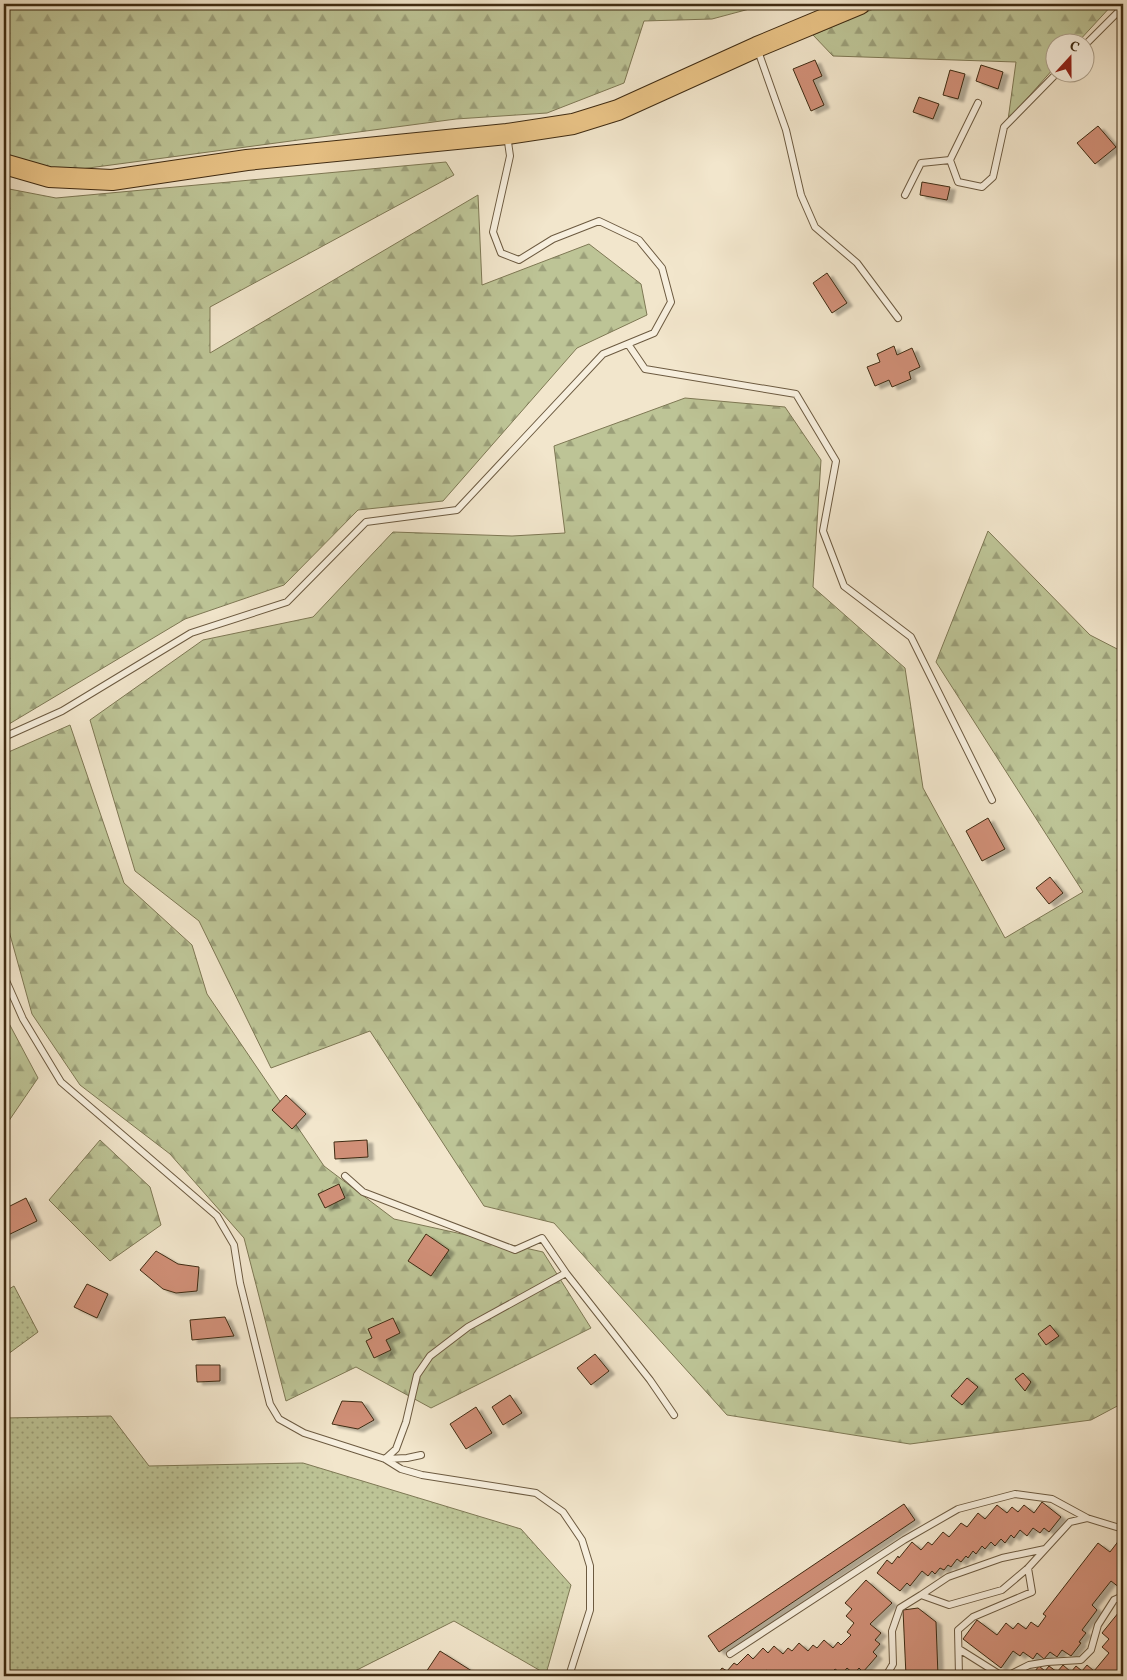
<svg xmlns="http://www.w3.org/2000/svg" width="1127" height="1680" viewBox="0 0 1127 1680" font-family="Vollkorn,serif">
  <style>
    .grass { fill: url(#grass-dots); stroke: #7e7854 }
    .forest { fill: url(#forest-firs); stroke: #7e7854 }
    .building { fill: #d08f77; stroke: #3f2b12; filter: url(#shadow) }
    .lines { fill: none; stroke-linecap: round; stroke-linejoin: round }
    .service-casing { stroke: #6c5a40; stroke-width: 8 }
    .primary-casing { stroke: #3f2b12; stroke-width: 22 }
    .service { stroke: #f7efde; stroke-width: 6 }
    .primary { stroke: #e9c386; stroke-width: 20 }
  </style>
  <defs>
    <pattern id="grass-dots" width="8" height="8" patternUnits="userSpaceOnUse" patternTransform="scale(1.25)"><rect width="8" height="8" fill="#bdc496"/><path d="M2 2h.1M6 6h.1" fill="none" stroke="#9b9f79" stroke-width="1.8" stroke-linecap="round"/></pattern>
    <pattern id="forest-firs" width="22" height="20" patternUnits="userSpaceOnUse" patternTransform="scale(1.25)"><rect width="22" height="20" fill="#bdc496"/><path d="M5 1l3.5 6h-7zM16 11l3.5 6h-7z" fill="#9b9f79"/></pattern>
    <filter id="shadow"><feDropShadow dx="5.5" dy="3" stdDeviation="1" flood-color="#0004"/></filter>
  </defs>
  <rect width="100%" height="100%" fill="#f2e6cc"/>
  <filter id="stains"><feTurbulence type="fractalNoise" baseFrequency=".004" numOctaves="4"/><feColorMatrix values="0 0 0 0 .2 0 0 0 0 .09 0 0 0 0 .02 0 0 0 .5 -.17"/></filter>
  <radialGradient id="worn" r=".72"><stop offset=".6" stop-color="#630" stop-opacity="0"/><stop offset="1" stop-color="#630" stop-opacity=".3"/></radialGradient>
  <path class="grass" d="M14,1286l24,46 -34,25v-65z
    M111,1416l38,50 154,-3 218,66 50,56 -25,89 -92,-53 -109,55h-341v-258z"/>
  <path class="forest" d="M4,4h764l-56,15 -68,2 -20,62 -77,30 -91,6 -390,52 -62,-16z
    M885,4h228l-35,38h-24v26l-46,52 8,-58 -183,-6 -20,-21z
    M446,162l8,13 -244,132v46l268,-158 4,90 107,-41 52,40 6,31 -70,33 -134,153 -85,9 -74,75 -99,34 -181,108v-539l52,10z
    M685,398l100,9 36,53 -8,127 92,81 18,120 82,150 78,-46 -147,-230 52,-131 102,104 33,17v751l-32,17 -181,24 -183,-29 -173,-192 -70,-17 -114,-175 -99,37 -72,-147 -64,-50 -45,-151 113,-80 110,-23 80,-85 119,4 53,-3 -11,-87z
    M70,725l54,158 68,62 15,49 117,172 70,53 149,33 48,76 -160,80 -75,-41 -70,34 -42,-163 -74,-84 -90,-69 -48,-71 -28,-101v-159z
    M4,1014l34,64 -34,50z
    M100,1140l50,47 11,38 -51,36 -61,-61z"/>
  <path class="building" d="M815,60l7,16 -9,4 11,25 -13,6 -18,-42z
    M981,65l22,7 -5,17 -22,-8z
    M950,70l15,4 -7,25 -15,-4z
    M919,97l20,7 -6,15 -20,-7z
    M1098,126l18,21 -21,17 -18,-21z
    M922,182l28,5 -3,13 -27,-5z
    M827,273l20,30 -15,10 -19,-30z
    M894,346l3,9 15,-7 8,19 -11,5 2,7 -19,8 -3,-7 -14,6 -8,-19 13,-5 -3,-8z
    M988,818l17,31 -23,12 -16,-30z
    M1050,877l13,16 -14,11 -13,-16z
    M286,1095l20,19 -14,15 -20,-19z
    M367,1140l1,17 -33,2 -1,-17z
    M339,1184l6,14 -20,10 -7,-14z
    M26,1198l11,23 -33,16v-28z
    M426,1234l23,16 -18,26 -23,-15z
    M156,1251l22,13 21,3 -2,24 -21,2 -13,-4 -23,-19z
    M87,1284l21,10 -11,24 -23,-11z
    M225,1317l9,19 -42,4 -2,-20z
    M393,1318l7,15 -14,7 5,10 -17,8 -8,-17 6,-3 -4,-9z
    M1050,1325l9,11 -13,9 -8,-11z
    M595,1354l14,17 -18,14 -14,-17z
    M196,1365h24v16l-23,1z
    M1023,1373l8,9 -6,9 -10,-12z
    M967,1378l11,9 -16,18 -11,-9z
    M510,1395l12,18 -19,12 -11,-18z
    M342,1401l20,1 12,18 -16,9 -26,-5z
    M476,1407l16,26 -26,16 -16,-25z
    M1042,1502l19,15 -12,15 -5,-4 -4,5 -7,-5 -6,8 -7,-6 -6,8 -3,-3 -6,8 -4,-4 -6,7 -4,-4 -6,7 -3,-3 -6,8 -3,-3 -5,7 -2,-2 -5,6 -4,-3 -6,8 -3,-2 -4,5 -4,-2 -5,6 -3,-3 -4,5 -6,-5 -12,15 -3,-3 -7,8 -23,-18 10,-13 5,4 6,-8 1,2 13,-16 9,8 7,-8 4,3 11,-13 6,5 12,-14 6,4 11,-14 7,6 12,-14 10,8 5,-6 6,5 6,-7 10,8z
    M904,1504l11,16 -196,132 -11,-16z
    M1123,1535v49l-3,4 -9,-7 -19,24 5,5 -15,20 4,3 -7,9 2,1 -10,13 -9,-6 -5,7 -7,-5 -6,7 -7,-6 -4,6 -10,-7 -3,4 -7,-5 -12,17 -38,-29 14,-19 20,15 9,-12 7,6 5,-6 8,6 5,-7 7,5 8,-11 -3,-2 55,-71 12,9z
    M866,1580l26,23 -22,21 11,9 -6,7 5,4 -7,8 4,4 -14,16 -4,-4 -5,6 -7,-6 -5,6 -7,-5 -7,7h-5l-5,-4 -3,3 -4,-4 -5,5h-4l-4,-3 -3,3h-5l-3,-3 -3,3h-10l-8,-6 -5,6h-52l6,-6 3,3 4,-5 5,3 7,-8 3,2 11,-11 5,5 10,-11 5,5 6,-7 9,8 5,-6 4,3 7,-8 9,8 5,-6 4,3 7,-8 9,8 5,-6 3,3 10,-10 -4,-3 7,-9 -8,-7 6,-7 -7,-6z
    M1123,1607v69h-92l8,-10 6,5 4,-5 8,6 6,-7 8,7 5,-6 6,5 5,-6 7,6 15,-18 -7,-6 7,-8 -7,-6z
    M918,1608l18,14 2,54h-32l-3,-66z
    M440,1651l35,22 -2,3h-40l-7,-4z"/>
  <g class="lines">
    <defs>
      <path id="service" d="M1084,46l39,-39
        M757,48l29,82 15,65 14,32 42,36 41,55
        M978,103l-28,57 8,22 24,5 11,-10 11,-50 54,-55
        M905,195l16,-32 29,-3
        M628,344l17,25 151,25 40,67 -13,70 21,55 67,51 81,163
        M4,737l58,-26 129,-78 96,-31 79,-80 91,-12 146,-156 51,-21 17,-31 -9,-34 -23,-28 -40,-19 -46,18 -34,21 -18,-7 -8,-21 17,-76 -3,-21
        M4,976l19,43 38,63 156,134 17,29 6,38 30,121 9,15 25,14 81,26 16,10 21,6 114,18 27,19 19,28 8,26v44l-21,66
        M345,1176l18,16 152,58 27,-12 24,35 -98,54 -38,29 -13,19 -11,47 -10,27 -11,10
        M566,1273l84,107 24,35
        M386,1459l21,-1 14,-3
        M921,1595l27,-18 54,-19 43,-9
        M959,1649l43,27
        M730,1654l174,-114 54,-31 57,-15 37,5 35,19 36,11
        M886,1676l7,-12 -1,-33 8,-23 21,-13 28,10 53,-15 26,-22 42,-46 17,-4
        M959,1676l-1,-46 15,-13 59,-25 -4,-24
        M1007,1676l22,-11 18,-3 34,-2 10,-10 7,-25 16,-25 9,-4"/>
      <path id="primary" d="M4,164l45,13 63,3 135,-20 260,-26 66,-10 45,-14 139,-63 103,-43"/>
    </defs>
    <use href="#service" class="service-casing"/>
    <use href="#primary" class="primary-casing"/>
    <use href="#service" class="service"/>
    <use href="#primary" class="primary"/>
  </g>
  <rect width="1127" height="1680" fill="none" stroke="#f2e6cc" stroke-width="20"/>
  <rect x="5" y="5" width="1117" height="1670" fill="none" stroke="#3f2b12" stroke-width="2.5"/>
  <rect x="10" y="10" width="1107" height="1660" fill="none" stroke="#3f2b12"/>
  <g transform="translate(1070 58) rotate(21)"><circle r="24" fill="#f7efde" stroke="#ada18c"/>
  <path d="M0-4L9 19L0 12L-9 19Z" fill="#8f2418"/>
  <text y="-8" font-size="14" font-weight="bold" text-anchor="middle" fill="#3f2b12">С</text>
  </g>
  <rect width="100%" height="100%" filter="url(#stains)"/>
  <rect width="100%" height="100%" fill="url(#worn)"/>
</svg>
